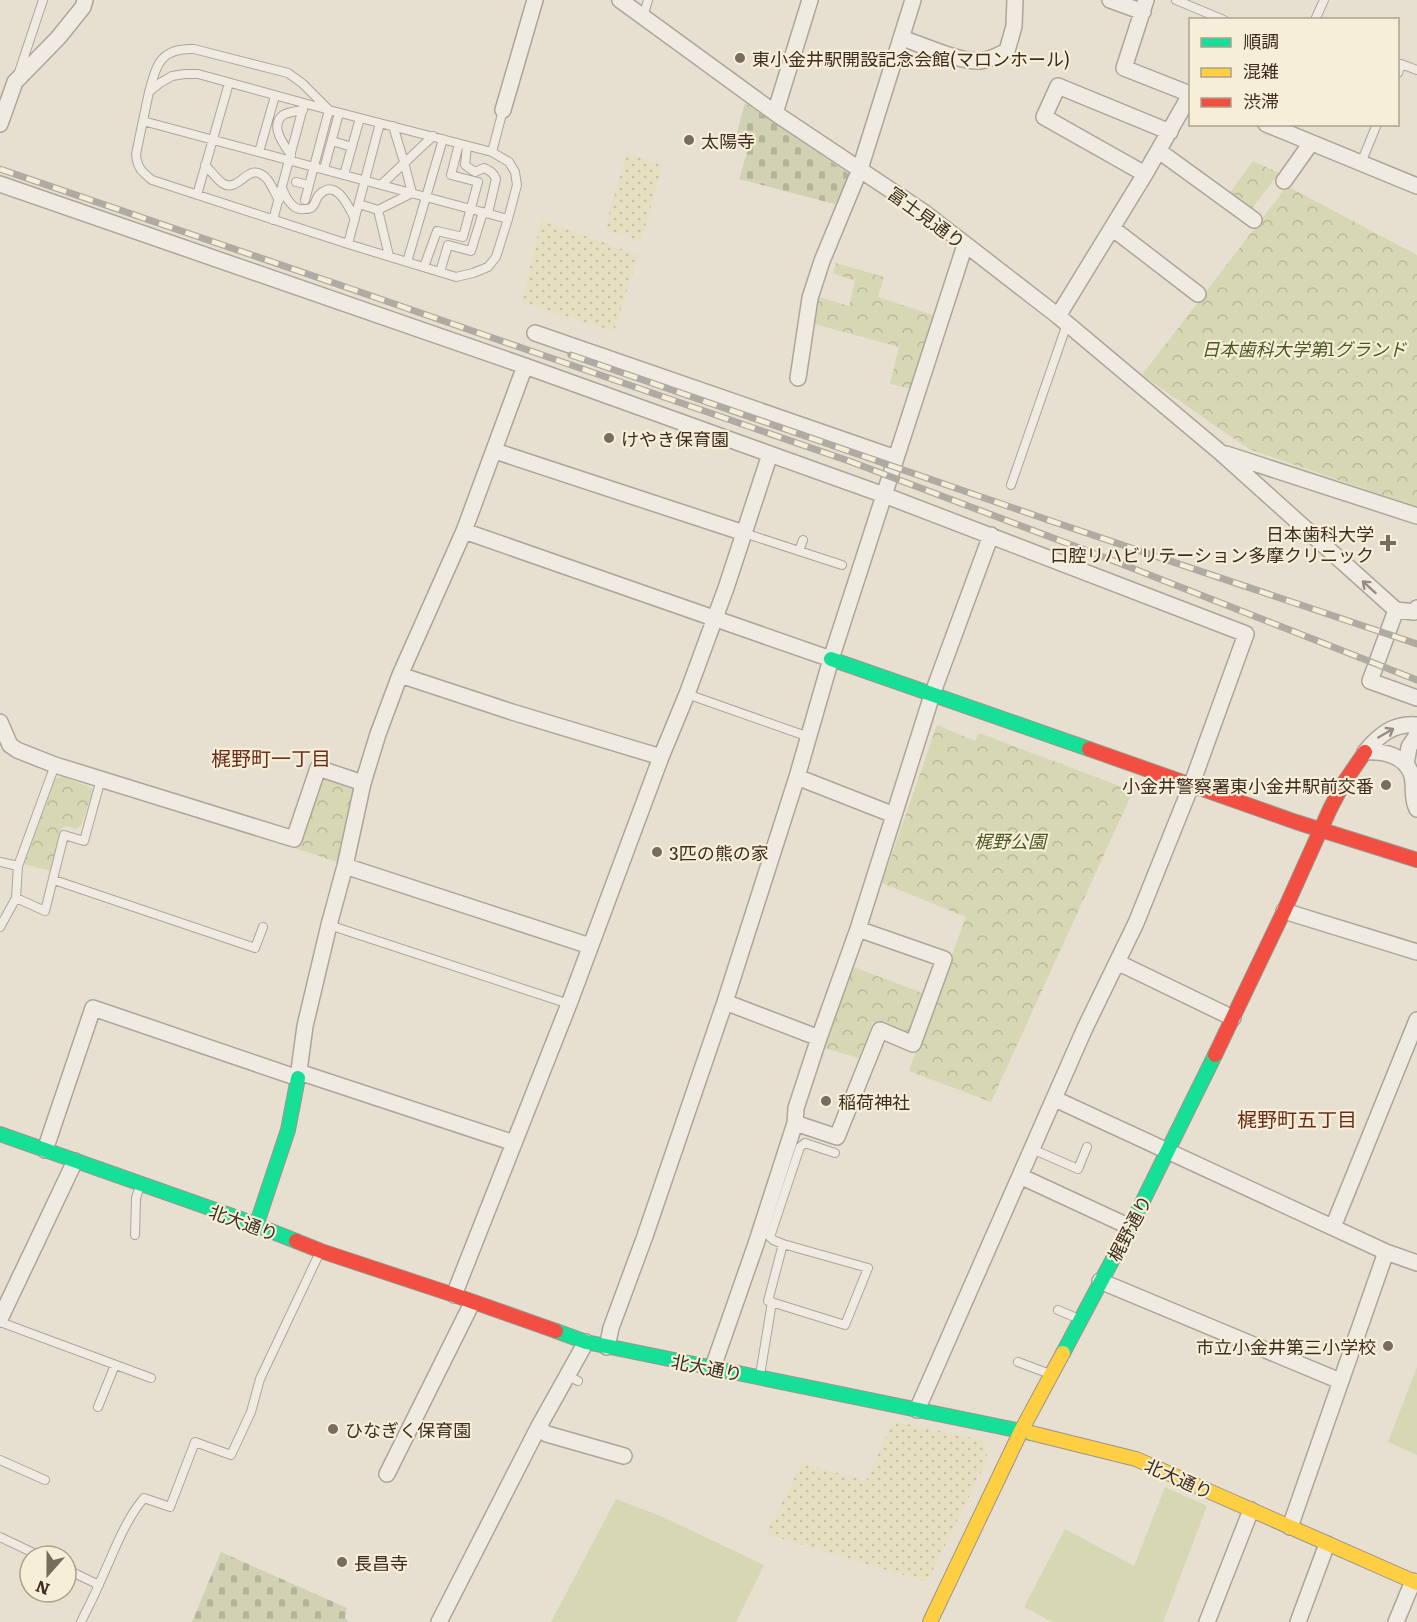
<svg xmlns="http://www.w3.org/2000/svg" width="1417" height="1622" viewBox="0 0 1417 1622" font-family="Literata,'Noto Sans JP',serif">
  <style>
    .farmland { fill: url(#farmland-dots) }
    .forest { fill: url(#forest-crowns) }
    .cemetery { fill: url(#cemetery-stones) }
    .pitch { fill: #d6d7b3 }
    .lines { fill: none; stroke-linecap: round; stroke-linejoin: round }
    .lane-casing { stroke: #ada599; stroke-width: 10 }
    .street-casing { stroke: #ada599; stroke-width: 18 }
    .fast-casing { stroke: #9c958a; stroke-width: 16 }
    .slow-casing { stroke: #9c958a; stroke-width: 16 }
    .jam-casing { stroke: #9c958a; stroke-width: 16 }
    .lane { stroke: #efebe3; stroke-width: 8 }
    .street { stroke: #efebe3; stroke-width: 15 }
    .fast { stroke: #16e098; stroke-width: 14 }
    .slow { stroke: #ffcf43; stroke-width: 14 }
    .jam { stroke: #f24e42; stroke-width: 14 }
    .rail-casing { stroke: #afaaa2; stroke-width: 7 }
    .rail { stroke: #f7eed8; stroke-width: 4.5; stroke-dasharray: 14; stroke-linecap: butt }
    .oneway { stroke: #968c82 }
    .poi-dot { fill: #786c5e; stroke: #f7eed8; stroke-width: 2 }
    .labels { text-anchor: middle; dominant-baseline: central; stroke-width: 4.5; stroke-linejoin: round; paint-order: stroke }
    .poi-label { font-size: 18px; fill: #3d2e20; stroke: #f7eed8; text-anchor: start }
    .street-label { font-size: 18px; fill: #3d2e20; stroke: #f7eed8 }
    .park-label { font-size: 18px; font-style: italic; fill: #4d5a26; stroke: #f7eed8 }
    .neighbourhood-label { font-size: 20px; fill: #6b2e1e; stroke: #f7eed8 }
  </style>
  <defs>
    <pattern id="farmland-dots" width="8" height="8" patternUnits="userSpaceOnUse" patternTransform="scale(1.5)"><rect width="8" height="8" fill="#e6dfc2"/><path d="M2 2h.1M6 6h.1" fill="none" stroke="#c6c0a6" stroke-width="1.8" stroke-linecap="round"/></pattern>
    <pattern id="forest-crowns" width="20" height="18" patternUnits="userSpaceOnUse" patternTransform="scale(1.5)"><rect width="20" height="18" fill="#d6d7b3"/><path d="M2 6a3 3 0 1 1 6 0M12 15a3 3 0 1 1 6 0" fill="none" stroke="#b9b99a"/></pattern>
    <pattern id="cemetery-stones" width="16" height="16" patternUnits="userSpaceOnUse" patternTransform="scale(1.5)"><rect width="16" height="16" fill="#d1d1b3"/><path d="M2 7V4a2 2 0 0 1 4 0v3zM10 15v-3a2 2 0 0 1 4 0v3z" fill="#b4b49a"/></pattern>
  </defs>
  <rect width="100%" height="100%" fill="#e7e0d1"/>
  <path class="farmland" d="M627,154l36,11 -22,76 -37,-11z
    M541,220l97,35 -24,76 -92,-28z
    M893,1421l89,19 6,18 -61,124 -161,-48 36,-71 64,18z"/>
  <path class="forest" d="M1253,161l26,12 -29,38 -22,-16z
    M1287,186l130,69v252l-168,-58 -107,-74z
    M836,263l48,14 -6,20 58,19 -24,73 -22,-5 9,-37 -88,-24 8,-26 30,9 6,-25 -22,-8z
    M937,725l38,16 4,-8 154,58 -142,311 -82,-31 57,-154 -84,-34z
    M62,776l30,12 1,3 -12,35 -6,3 -9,-3 -4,2 -12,43 -26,-7 31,-85z
    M322,778l34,13 -19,71 -42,-14z
    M851,966l74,28 -16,42 -36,-14 -14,36 -35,-10z"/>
  <path class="cemetery" d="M745,103l104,71 -11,31 -99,-26 9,-30 -14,-5z
    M221,1552l126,56 -2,10 4,4h-157z"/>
  <path class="pitch" d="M1417,1367v88l-29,-13z
    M1165,1487l42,19 -44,116h-111l-28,-15 41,-78 69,37z
    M616,1499l47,18 101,48 -28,57h-185z"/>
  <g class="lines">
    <defs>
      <path id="lane" d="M1176,0l48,20
        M643,17l5,-17
        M1315,20l9,-20
        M19,72l24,-72
        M1398,73l3,-9 16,6
        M185,74h13l131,36 163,42 17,10 6,10 2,13 -9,34 -12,38 -8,10 -15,6 -17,4 -108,-33 -196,-64c-10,-8 -15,-12 -16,-26l13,-62 11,-9 12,-7z
        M149,92c8,-28 11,-44 45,-43l94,24 14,10 26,26
        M143,121l365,98
        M332,141l20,6
        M467,146l-2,19 10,7 9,-4c6,3 9,4 12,11l-8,34
        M259,152l16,-56
        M492,152l11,-42
        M291,155c-7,-10 -22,-29 -8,-40 5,-3 14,-4 20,-5
        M1361,163l16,-39
        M205,165c5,5 11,13 17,18 18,12 26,-25 45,-4 5,6 8,15 12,21
        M324,169l15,-56
        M344,175l16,-57
        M296,182l13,3
        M381,185l52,-49
        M282,188c4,10 11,23 22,21 4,0 7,0 9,-3 3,-3 3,-9 7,-12 17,-16 29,14 35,25
        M197,195l32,-112
        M305,200l24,-90
        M359,204l19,6
        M273,220l31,-116
        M348,244l32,-121
        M389,256l-11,-46 34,-17 -8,-31 -11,-36
        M407,262l36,-123
        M424,267l13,-36 26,6 15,-55 -27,-7 8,-31
        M440,272l8,-27 23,6 12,-39
        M1011,485l56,-161
        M744,533l98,32
        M799,551l4,-11
        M687,694l122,43
        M0,862l18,4
        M54,880l201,68 8,-21
        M16,898l29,13 19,-76 20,6 17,-62
        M329,925l240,79
        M0,927l16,-29 2,-32 37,-101
        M1032,1149l46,20 9,-22
        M135,1235l1,-37 4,-12
        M783,1244l-15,57 77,24 23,-57 -85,-24 -10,-4 -3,-3 30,-90 5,-4 30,10
        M1058,1310l21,9
        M0,1322l151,56
        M1018,1362l32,12
        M567,1375l11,6
        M760,1375l12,-73
        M98,1407l17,-42
        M0,1460l45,20
        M0,1537l40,19
        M66,1569l33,16
        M81,1622c6,-13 13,-25 18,-38 14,-29 24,-61 45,-86l26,9 25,-65 36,13 20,-43 9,-33 60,-127"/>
      <path id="street" d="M620,0l155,113 150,100 133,103 162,136 176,158 18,2 3,-4
        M1110,0l33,12
        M1146,0l-22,68 66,26
        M902,38c21,7 57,24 78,23 10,-1 19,-6 27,-10l7,-25 1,-26
        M503,110l32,-110
        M775,113l35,-113
        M0,124l15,-42 43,-44 25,-31 2,-7
        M1266,124l151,62
        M1159,151l95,69
        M1145,174l-101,-57 14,-31 112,46
        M1284,181l27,-38
        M0,184l525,182
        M1112,228l86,66
        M1058,316l87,-142 45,-79
        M535,333l361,125
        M798,378l12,-80 12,-37 38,-92 53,-169
        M495,451l249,82
        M1226,454l191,62
        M464,531l367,128
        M1396,610l-26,71 47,17
        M400,675l112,37 149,45
        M0,722l10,23 7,5 38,15 239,74 24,-71 45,15
        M1417,725c-24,-2 -38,10 -52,27 18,-1 41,3 47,24 3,12 -1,22 5,33
        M1406,765l3,-18 8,-12
        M797,777l97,38
        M345,866l245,80
        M1284,911l133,41
        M1117,962l116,56
        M725,1002l94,36
        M299,1072l215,71
        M1055,1099l331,153 31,11
        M795,1123l42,14 43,-107 33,14 31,-85 -86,-30
        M45,1150l48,-142 205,70 7,-52 24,-101 16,-59 18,-83 15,-49 22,-59 64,-144 61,-165 359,129 362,139 -55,152 -55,137 -51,105 -168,382
        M1020,1176l110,51
        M1333,1227l84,-207
        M1100,1281l240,100
        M454,1295l115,-291 92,-247 26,-63 39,-106 44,-134
        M0,1319l75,-158
        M607,1347l4,-19 34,-92 80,-234 72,-225 34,-118 134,-414
        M713,1367l43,-123 39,-121 1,-15 23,-70 39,-109 74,-234 59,-160
        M538,1428l9,6 77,22
        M387,1474l85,-171
        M1290,1527l96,-275
        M439,1622l99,-194 48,-86
        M1207,1622l44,-112
        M1298,1622l29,-78
        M1396,1622l17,-41"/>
      <path id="fast" d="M831,659l258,90
        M0,1134l238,84 58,23
        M256,1226l32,-96 10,-52
        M556,1331l30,11 445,91
        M1063,1353l67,-126 85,-172"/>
      <path id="slow" d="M1031,1433l105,26 281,124
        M930,1622l91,-191 42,-78"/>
      <path id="jam" d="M1089,749l207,73 121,38
        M1215,1055l69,-144 46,-102 13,-25 22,-32
        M296,1241l25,10 133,44 102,36"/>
    </defs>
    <use href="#lane" class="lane-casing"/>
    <use href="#street" class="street-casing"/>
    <use href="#fast" class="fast-casing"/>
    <use href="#slow" class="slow-casing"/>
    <use href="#jam" class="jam-casing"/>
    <use href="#lane" class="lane"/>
    <use href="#street" class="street"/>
    <use href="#fast" class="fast"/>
    <use href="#slow" class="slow"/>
    <use href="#jam" class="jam"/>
    <defs>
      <path id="rail" d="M0,169l331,113 518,179 265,100 303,119
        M571,355l480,166 366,123"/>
    </defs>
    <use href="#rail" class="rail-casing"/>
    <use href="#rail" class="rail"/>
  </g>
  <defs><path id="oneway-shaft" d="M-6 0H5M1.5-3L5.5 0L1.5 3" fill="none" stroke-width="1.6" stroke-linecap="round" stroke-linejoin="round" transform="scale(1.5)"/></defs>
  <g class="oneway">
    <use href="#oneway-shaft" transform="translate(1369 587) rotate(-138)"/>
    <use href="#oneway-shaft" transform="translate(1386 733) rotate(-30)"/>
  </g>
  <g class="poi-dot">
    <circle cx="740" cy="58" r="6"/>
    <circle cx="689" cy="140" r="6"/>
    <circle cx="609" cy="438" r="6"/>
    <path d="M1385 534h6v6h6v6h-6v6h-6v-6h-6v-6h6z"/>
    <circle cx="1386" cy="785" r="6"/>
    <circle cx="657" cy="852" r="6"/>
    <circle cx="826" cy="1101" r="6"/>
    <circle cx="1388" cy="1346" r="6"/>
    <circle cx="333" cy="1429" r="6"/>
    <circle cx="342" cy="1562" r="6"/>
  </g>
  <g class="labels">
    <g class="poi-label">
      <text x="752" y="58">東小金井駅開設記念会館(マロンホール)</text>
      <text x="701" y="140">太陽寺</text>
      <text x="621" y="438">けやき保育園</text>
      <text x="1374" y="533" text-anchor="end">日本歯科大学<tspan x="1374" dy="21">口腔リハビリテーション多摩クリニック</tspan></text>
      <text x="1374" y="785" text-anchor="end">小金井警察署東小金井駅前交番</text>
      <text x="669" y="852">3匹の熊の家</text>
      <text x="838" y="1101">稲荷神社</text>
      <text x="1376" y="1346" text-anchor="end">市立小金井第三小学校</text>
      <text x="345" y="1429">ひなぎく保育園</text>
      <text x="354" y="1562">長昌寺</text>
    </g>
    <g class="street-label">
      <text transform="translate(927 217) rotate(36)">富士見通り</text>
      <text transform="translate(244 1222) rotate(20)">北大通り</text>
      <text transform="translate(1129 1228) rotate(-62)">梶野通り</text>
      <text transform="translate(707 1367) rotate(11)">北大通り</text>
      <text transform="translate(1179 1478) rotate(24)">北大通り</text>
    </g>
    <g class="park-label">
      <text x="1304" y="348">日本歯科大学第1グランド</text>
      <text x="1010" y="840">梶野公園</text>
    </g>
    <g class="neighbourhood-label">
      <text x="271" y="757">梶野町一丁目</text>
      <text x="1297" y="1118">梶野町五丁目</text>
    </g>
  </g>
  <rect x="1189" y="18" width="210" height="108" fill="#f7eed8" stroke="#ada18e" stroke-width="1.5"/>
  <rect x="1201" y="38" width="30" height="9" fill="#16e098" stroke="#ada18e" stroke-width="1.5"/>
  <text x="1243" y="48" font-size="18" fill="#3d2e20">順調</text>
  <rect x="1201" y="68" width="30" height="9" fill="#ffcf43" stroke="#ada18e" stroke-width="1.5"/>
  <text x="1243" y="78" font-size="18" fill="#3d2e20">混雑</text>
  <rect x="1201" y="98" width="30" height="9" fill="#f24e42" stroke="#ada18e" stroke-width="1.5"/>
  <text x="1243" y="108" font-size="18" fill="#3d2e20">渋滞</text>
  <g transform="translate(48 1574) rotate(201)"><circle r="28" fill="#f7eed8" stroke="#ada18e" stroke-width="1.5"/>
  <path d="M0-4.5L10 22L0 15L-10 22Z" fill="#786c5e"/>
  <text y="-9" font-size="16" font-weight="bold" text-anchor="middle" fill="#3d2e20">N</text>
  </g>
</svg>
